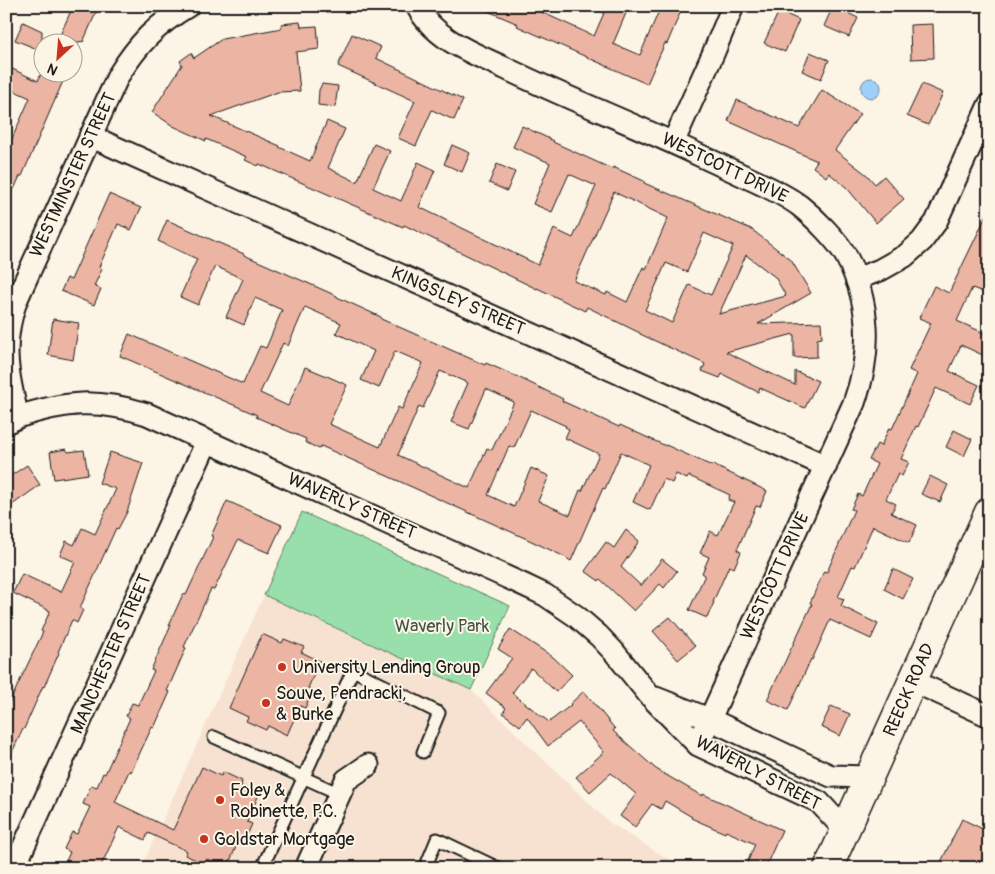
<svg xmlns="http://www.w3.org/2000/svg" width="995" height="874" viewBox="0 0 995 874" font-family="Pangolin,sans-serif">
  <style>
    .built { fill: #f7e2d1 }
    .green { fill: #99dfac; stroke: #5a7e64 }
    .water { fill: #9ecffb; stroke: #6a87a2 }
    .building { fill: #ecb4a3; stroke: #1c1c1c; fill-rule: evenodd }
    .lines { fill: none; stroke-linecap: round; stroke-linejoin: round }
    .lane-casing { stroke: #1c1c1c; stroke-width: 15 }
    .street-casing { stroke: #1c1c1c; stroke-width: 25 }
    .secondary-casing { stroke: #1c1c1c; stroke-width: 31 }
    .lane { stroke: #fcf5e5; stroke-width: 11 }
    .street { stroke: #fcf5e5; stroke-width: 21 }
    .secondary { stroke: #fcf5e5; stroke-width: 28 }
    .poi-dot { fill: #c8321e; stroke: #fcf5e5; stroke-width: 2 }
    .labels { text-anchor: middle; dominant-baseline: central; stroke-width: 4; stroke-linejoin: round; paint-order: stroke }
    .street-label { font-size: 18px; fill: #1c1c1c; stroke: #fcf5e5 }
    .park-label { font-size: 18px; fill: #425647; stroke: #fcf5e5 }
    .poi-label { font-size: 18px; fill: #1c1c1c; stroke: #fcf5e5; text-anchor: start }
  </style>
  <rect width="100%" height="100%" fill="#fcf5e5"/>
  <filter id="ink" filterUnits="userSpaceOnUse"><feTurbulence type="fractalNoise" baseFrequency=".02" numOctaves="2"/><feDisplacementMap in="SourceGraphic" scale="10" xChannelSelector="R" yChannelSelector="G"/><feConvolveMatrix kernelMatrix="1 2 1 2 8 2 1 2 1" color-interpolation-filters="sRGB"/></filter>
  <g filter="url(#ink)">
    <path class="built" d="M264,595l207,95 139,133 55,34 24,11h-548z"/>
    <path class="green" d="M302,512l208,94 -39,84 -207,-95z"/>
    <path class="water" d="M861 88a10 10 0 1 1 20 0a10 10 0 1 1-20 0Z"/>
    <path class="building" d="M73,6h26l-16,36 -2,-1 -1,1h-23z
      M476,6h52l66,30 13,-30h22l-16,38 27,11 21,-49h22l-16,38 -2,-1 -18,41 -130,-58 1,-2z
      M833,6l25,12 -9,19 -25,-11z
      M779,11l20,9 -14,32 -21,-9z
      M23,22l19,9v20l-27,-11z
      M300,22l1,5 16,-1 2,23 -23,3 4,39 -22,1 -67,24 69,30 -1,1 31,14 17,-40 18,8 -17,39 29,14 17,-38 16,7 -17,37 28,13 17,-39 17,8 -16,37 119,58 16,-36 19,9 23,-52 -27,-12 -17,38 -19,-8 17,-41 -37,-16 9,-21 32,15 -1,1 59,27 1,-2 31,14v2l107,46 40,31 20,33 -53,31 63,-2 1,16 -5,1v18l-23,1v-24l-68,18 69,33v-14l23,10 -13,27 -45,-20 -2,4 -36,-18 -2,4 -18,-7 3,-7 -65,-30v-1l-53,-26 -2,4 -48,-23v1l-133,-64 -1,2 -144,-63 -1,2 -13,-6 2,-3 -41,-18v2l-33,-15 -21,-14 30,-47 -2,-4 11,-8 3,5 28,-19 60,-11 -1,-4zM614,192l54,26 -22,51 -3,-2 -16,35 -20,-10 -1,3 -32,-14zM704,233l29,13 -22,49 -22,-10 -17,38 -27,-13 21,-47 21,9zM746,255l29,22 11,19 -67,18z
      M933,24l1,34 -23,1 -1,-34z
      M352,34l29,13 -5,11 87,42 -9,20 -22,-10 -16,36 -18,-8 17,-37 -77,-35z
      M810,52l19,8 -8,19 -19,-8z
      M6,66l32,15 4,-11v6l2,-4h23l-45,104h-2l-14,31v-55l24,-54 -24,-11z
      M322,84l16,2 -3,21 -17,-2 1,-15z
      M922,84l21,9 -15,32 -21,-9z
      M822,90l38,24 -25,36 32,25 8,9 9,-8 20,23 -28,24 -29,-35 -18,-15 -3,4 -13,-10 4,-6 -89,-40 9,-21 62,28z
      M452,145l18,8 -8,19 -18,-8z
      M497,164l18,8 -8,19 -18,-8z
      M109,194l32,14 -10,22 -13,-6 -19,43 3,2 -8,17 7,3 -7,16 -33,-14 6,-13 4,2z
      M989,210v52l-5,11 5,3v18l-17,-6 -15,33 32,14v23l-28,-13 -12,26 30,14 -9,19 -34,-16 -18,39 -2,-1 -15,33 8,3 -7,14 -4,-2 -12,25 10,5 -5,9 26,12 -8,18 -36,-17 -18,41 -3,-1 -14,31 6,2 -3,7 37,18 -7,15 -41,-19 -18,40 -1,-1 -23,51 -21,-10 45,-96 -2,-1 14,-32 3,1 27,-62 -3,-1 7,-15 4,2 15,-32 -8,-4 8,-16 4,2 8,-18 3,1 25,-55 -8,-4 22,-47 -12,-5 15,-32 15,7z
      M167,220l77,34v1l93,41v1l44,20v2l104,46 1,-2 34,15 43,21 -1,2 57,26 1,-2 46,21v-1l46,21 1,-1 54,26 -7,16 -4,-1 -19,44 4,2 -7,16 -5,-2 -16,36h1l-7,16 -18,-8 16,-35 -3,-2 7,-16 -9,-4 10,-22 8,4 16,-33 -6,-2 2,-5 -41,-19 -2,3 -11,-5 -4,9 -8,-4 -14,31 -17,-8 16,-37 -28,-13 -16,37 -2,-1 -32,73 -8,-5 -36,-17 -206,-93 -2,3 -14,-7 1,-3 -50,-22 1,-2 -137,-59 9,-22 114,50 17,-38 6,2 16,-38 -27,-12 -11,27 -18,-8 17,-38 -28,-13 -17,39 -18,-8 17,-38 -39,-18zM305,307l36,16 -5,10 38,18 -13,29 18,8 16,-37 28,12 -21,46 -4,-2 -18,40 -51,-23 18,-39 -20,-9 -22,-9 -17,39 -28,-13 23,-50 5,3zM440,371l28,12 -17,39 18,7 17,-40 28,13 -22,48 -5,-2 -18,40 -71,-33 21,-49 4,2zM531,410l35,16 -1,1 4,2 -4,9 34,16 -17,37 -2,-1 -10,25 -32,-14 11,-25 -18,-8 -17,39 -26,-12 21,-49 5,2z
      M53,319l26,4 -6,37 -25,-5z
      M954,430l18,9 -8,17 -18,-9z
      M66,449l2,3 16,-2 4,24 -34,5 -4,-27z
      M110,452l33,11 -16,49 -9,17 -2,-1 -36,80 3,2 -6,13 -5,-3 -14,32 1,1 -15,34 -1,-1 -19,43h-1l-17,36v-55l37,-78 -2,-1 9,-20 -37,-18 9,-19 39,18 14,-30 -15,-7 6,-14 8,4 8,-17 13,6 21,-45 -17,-6z
      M27,465l13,20 -28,20 -6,-8v-18z
      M930,476l18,9 -8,17 -19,-8z
      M227,501l55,24 -13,28 -31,-13 -24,50 -3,-1 -27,58 2,1 -19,43 3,1 -16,36 -2,-1 -21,45 -2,-1 -14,31 58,28 29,-63 19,9 2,-4 19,9 -1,5 18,8 -12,28 5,2 -8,18 -5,-2 -12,28 -20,-9 -2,5 -20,-9 2,-4 -39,-18 -3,7 -26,-13 -19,41h-37l7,-16 -6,-3 8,-17 5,2 13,-27 -7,-3 8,-19 6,2 6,-14 2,1 25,-56 -4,-2 6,-13 6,2 16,-34 -3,-1 20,-45h-2l14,-31 3,1 27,-58 -2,-1z
      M626,530l13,11 -18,26 20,19 21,-27 15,12 -13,17 -4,-4 -26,27 -34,-32 -1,2 -14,-10 21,-29 8,6z
      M893,569l20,10 -10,20 -19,-10z
      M670,617l25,29 -17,14 -25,-29z
      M510,629l43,28 19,18 -16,17 -25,-24 -19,25 37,29 22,-17 -1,-1 14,-13 31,38 -2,2 43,38 46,27 1,-2 79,36 -17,38h-20l10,-24 -29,-13 -1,2 -34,-15 1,-1 -27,-16 -4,8 -9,-5 -17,23 -15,-11 16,-22 -25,-21 -21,19 -14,-15 28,-25 -25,-30 -31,24 -21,-29 -7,9 -17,-13 3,-5 -20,-15 26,-35 -14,-9z
      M262,634l20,9 2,-4 20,8 -3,5 19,9 -12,27 5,2 -8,18 -5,-2 -13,29 -19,-9 -2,4 -20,-9 2,-4 -19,-9z
      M831,706l19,8 -10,22 -19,-9z
      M962,819l27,13v18l-9,18h-42z"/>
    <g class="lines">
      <defs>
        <path id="lane" d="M214,737l126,57
          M262,868l91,-198 86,43 -16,39
          M425,868l12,-29 61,29"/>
        <path id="street" d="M417,6c18,35 59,48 92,64 62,30 127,55 190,85 19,9 39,18 58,27 15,7 30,14 43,24 15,12 37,34 46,50 25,47 26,98 8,147l-156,342
          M90,136l736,330
          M673,143l40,-89 20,-48
          M856,279l24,-9 25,-14 17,-15 14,-19 53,-117
          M18,417c48,-16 80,-18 129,-3l377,171 21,10 31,21 23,20 16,17 34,42 49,50 121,57 26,28
          M6,423l12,-6c-11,-43 -17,-73 -2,-116l102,-225c20,-32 38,-51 70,-70
          M913,681l76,35
          M656,698l53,21 122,57 38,1
          M14,868l193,-427
          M306,868l40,-88 22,-15"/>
        <path id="secondary" d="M828,868l161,-356"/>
      </defs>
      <use href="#lane" class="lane-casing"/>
      <use href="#street" class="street-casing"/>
      <use href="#secondary" class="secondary-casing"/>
      <use href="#lane" class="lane"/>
      <use href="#street" class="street"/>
      <use href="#secondary" class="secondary"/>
    </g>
  </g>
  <g class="poi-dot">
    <circle cx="282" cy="667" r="5"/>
    <circle cx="266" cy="703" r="5"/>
    <circle cx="220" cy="800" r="5"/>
    <circle cx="204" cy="839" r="5"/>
  </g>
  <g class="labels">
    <g class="street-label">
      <text transform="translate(725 168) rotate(26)">WESTCOTT DRIVE</text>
      <text transform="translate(73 175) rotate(-65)">WESTMINSTER STREET</text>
      <text transform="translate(458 301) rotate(24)">KINGSLEY STREET</text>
      <text transform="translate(352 506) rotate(24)">WAVERLY STREET</text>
      <text transform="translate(775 576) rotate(-65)">WESTCOTT DRIVE</text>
      <text transform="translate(111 654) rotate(-66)">MANCHESTER STREET</text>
      <text transform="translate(909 690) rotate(-66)">REECK ROAD</text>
      <text transform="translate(758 773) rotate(28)">WAVERLY STREET</text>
    </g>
    <g class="park-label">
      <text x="442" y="626">Waverly Park</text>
    </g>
    <g class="poi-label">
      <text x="292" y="667">University Lending Group</text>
      <text x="276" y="693">Souve, Pendracki,<tspan x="276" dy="21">&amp; Burke</tspan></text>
      <text x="230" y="790">Foley &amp;<tspan x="230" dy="21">Robinette, P.C.</tspan></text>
      <text x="214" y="839">Goldstar Mortgage</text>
    </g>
  </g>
  <rect width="995" height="874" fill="none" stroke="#fcf5e5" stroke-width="25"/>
  <rect x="12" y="12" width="970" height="849" fill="none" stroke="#1c1c1c" stroke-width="2" filter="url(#ink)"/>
  <g transform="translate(58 58) rotate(206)"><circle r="24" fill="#fcf5e5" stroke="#a29e95"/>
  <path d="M0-4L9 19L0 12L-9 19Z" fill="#c8321e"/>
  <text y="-8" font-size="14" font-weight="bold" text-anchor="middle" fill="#1c1c1c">N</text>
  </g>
</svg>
